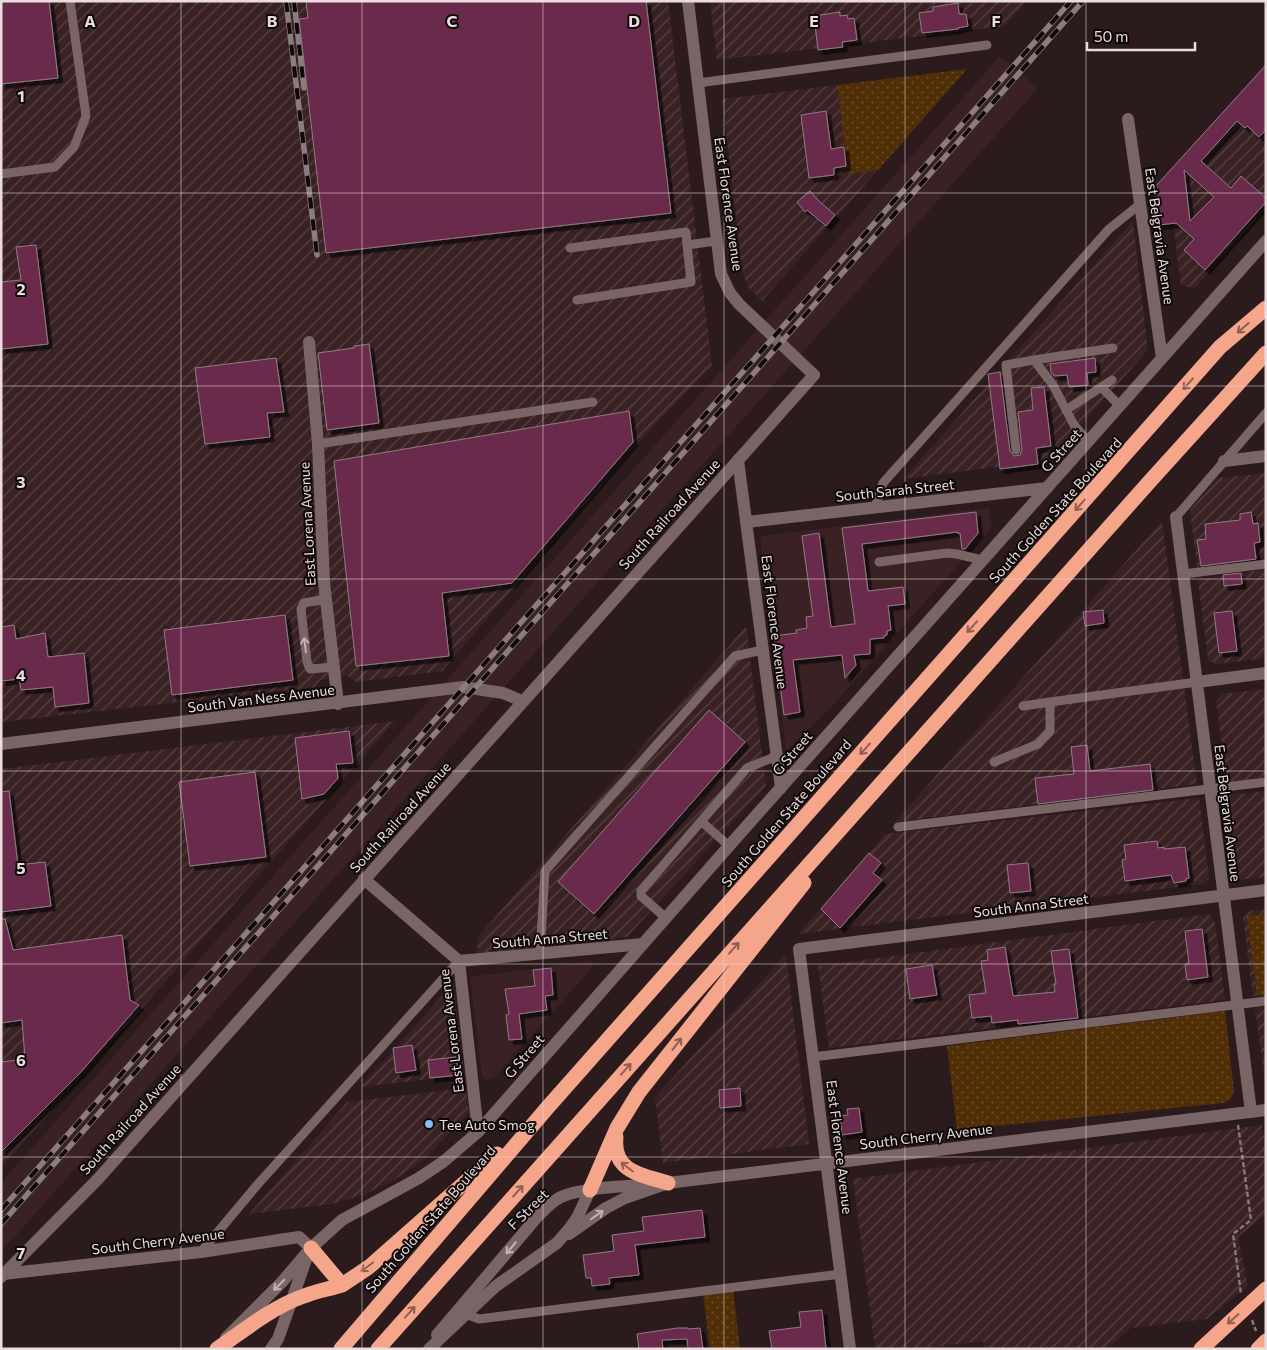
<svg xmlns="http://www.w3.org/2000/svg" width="1267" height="1350" viewBox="0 0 1267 1350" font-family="Commissioner,sans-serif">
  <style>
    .built { fill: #3a2224 }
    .industrial { fill: url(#industrial-furrows) }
    .grass { fill: url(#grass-dots) }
    .building { fill: #6b2a4c; stroke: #8f7c84; fill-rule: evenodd; filter: url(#shadow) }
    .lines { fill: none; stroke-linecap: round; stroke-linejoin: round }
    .path { stroke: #867778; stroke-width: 2.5; stroke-dasharray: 5 2.5; stroke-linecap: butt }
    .lane { stroke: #7a6566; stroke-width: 9 }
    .street { stroke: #7a6566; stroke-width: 12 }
    .secondary { stroke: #7a6566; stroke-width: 12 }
    .highway { stroke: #f5a58a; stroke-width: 15 }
    .rail-casing { stroke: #8b7d7d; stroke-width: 5.5 }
    .rail { stroke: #0f0808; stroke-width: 4; stroke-dasharray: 11; stroke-linecap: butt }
    .oneway { stroke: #8e5e50 }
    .oneway2 { stroke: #c2b3b3 }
    .grid { fill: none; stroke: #e9dddd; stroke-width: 1; stroke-opacity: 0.55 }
    .poi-dot { fill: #82bcfa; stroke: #0f0808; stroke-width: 2 }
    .labels { text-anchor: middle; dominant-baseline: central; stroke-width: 4; stroke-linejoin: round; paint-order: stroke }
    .street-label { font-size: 14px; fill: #e9dddd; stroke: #0f0808 }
    .poi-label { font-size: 14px; fill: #e9dddd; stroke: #0f0808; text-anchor: start }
    .grid-label { font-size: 16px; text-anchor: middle; font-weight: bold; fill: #e9dddd; stroke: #0f0808; stroke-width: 4; stroke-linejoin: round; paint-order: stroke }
  </style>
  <defs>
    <pattern id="industrial-furrows" width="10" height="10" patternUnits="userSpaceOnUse" patternTransform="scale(1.25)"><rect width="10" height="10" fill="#3a2224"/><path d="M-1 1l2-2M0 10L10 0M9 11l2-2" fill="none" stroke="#564243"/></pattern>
    <pattern id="grass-dots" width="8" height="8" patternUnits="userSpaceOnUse" patternTransform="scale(1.25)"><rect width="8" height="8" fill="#512f06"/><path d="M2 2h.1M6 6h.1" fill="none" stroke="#6a4d2a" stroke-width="1.8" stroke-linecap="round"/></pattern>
    <filter id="shadow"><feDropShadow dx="4.5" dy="4.5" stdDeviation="0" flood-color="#0009"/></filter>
  </defs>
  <rect width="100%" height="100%" fill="#2c1b1c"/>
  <path class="built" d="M1000,56l38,32 -1037,1164v-69z
    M989,508l3,19 -159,178 -47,46 -26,-215z
    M594,961l-4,9 -96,108 -8,2 -4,-5 -12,-98z"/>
  <path class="industrial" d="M1,1h667l44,365 -60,62 -210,243 -86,11 -8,-6 -28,4 -5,7 -314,35z
    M710,1h317l-22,25 -288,34z
    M1266,63v145l-71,80 -14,-2 -14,-112z
    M837,85l11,89 30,-4 -116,131 -13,-13 -6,-13 -21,-176z
    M1133,221l15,129 -98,110 -147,19z
    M1266,473v85l-69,10 -7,-58 28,-32z
    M1162,521l35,263 -302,38z
    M1266,569v89l-50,6 -8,-4 -10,-80z
    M746,626l20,160 -139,151 -150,17 1,-17z
    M1266,689v88l-39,6 -11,-82 5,-7z
    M395,721l-124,141 -270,306v-399z
    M1266,791v86l-28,3 -10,-85z
    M1199,798l10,80 -7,6 -404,50 87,-100z
    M1266,909v86l-13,1 -10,-78 6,-7z
    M1208,914l7,8 10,78 -396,48 -11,-82z
    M786,954l23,190 -146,19 -8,-66z
    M453,983l11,92 -104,12 33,-36z
    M1266,1007v81l-11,-80z
    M466,1088l3,25 -44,46 -31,21 -31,15 -32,9 -82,10 98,-112z
    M1262,1125l4,28v61l-28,23 10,49 -41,33 -76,9 -24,21h-123l-1,-8 -60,8h-48l-22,-170z"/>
  <path class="grass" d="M967,69l-89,101 -30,4 -11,-89z
    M1266,914v81l-9,1 -10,-80z
    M1225,1011l9,80 -4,9 -7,3 -266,27 -10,-84z
    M733,1289l7,60h-30l-7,-56z"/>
  <path class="building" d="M1,1h48l9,77 -57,6z
    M306,1h340l25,212 -345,40 -27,-234 9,-1z
    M958,3l1,11h7l2,12 -10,2v1l-36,4 -3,-20 14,-2v-4z
    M840,12v4l7,-1 1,4 6,-1 3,22 -15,2 1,5 -25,3 -4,-34z
    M1266,65v65l-7,7 -12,-11 -2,2 -8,-7 -36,40 30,27 10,-12 25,22v4l-61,68 -21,-20 10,-11 -18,-16 -17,2 -5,-37zM1184,170l30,27 -24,24z
    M826,111l5,38 13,-2 2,19 -12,2v7l-25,3 -8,-63z
    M810,191l9,10 16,14 -9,11 -19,-16 -2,2 -8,-10z
    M36,245l12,99 -47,5v-67l20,-2 -5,-33z
    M369,344l10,79 -52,7 -9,-77 36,-5 1,-2z
    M276,358l8,54 -17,1 3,24 -65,7 -10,-76z
    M1095,358l1,14 -9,1 1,12 -19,2 -2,-12 -13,1 -3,-4 -1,-8z
    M1000,372l10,79 4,5 6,-1 2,-5 -4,-38 15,-2 -2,-22 13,-1 7,59 -15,2 2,16 -38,5 -12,-95z
    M629,411l4,31 -121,141 -70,10 7,63 -93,10 -22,-205z
    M976,512l2,21 -13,16h-3l-2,-16h-3v-1l-95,12 6,47 35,-4 2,17 -17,2 3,24 -4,1v4l-3,1v2l-14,1v15l-16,1 2,10 -11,13 -3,-23 -49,5 7,52 -16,3 -10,-79 23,-3 -1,-3 11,-2 -1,-11 7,-1 -11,-80 17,-3 12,94 22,-3h2l-13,-96z
    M1251,512l2,12 5,-1 2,19 -6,1 2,16 -55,7 -4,-26 9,-1 -1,-15 35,-4v-6z
    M1241,573l1,11 -18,2 -1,-11z
    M1103,610l1,13 -19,3 -2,-14z
    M1232,611l5,40 -18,2 -5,-40z
    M285,615l8,65 -121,15 -8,-65z
    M14,625l2,14 29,-6 3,24 36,-4 5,50 -34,4 -2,-20 -32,3 -2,-11 -18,2v-54z
    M709,710l36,32 -151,172 -36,-32z
    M349,731l4,32 -17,1 2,14 -14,16 -22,5 -7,-61z
    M1087,745l3,26 60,-7 3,26 -115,14 -3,-26 39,-4 -3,-27z
    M255,772l11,85 -76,9 -11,-84z
    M9,791l9,74 27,-3 6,44 -50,6v-120z
    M1157,841l1,7 6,-1v2l21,-2 4,31 -3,1v2l-12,2 -3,-8 -46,6 -3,-21 4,-1 -2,-14z
    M869,853l12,10 -8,10 9,7 -42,48 -19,-19z
    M1028,863l3,28 -21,2 -3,-28z
    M1,919h4l8,31 109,-15 8,65 9,5 -59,68 -79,79v-90l24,-3 -3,-39 -21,3z
    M1202,929l6,48 -21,3 -2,-15 4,-1 -4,-33z
    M1005,947l8,49 42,-4 -1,-8h2l-5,-33 18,-2 9,69 -60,6v-4l-26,3 -1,-7 -19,2 -3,-23 17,-2 -5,-32 7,-1 -1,-10z
    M932,965l5,30 -27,4 -4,-30z
    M551,968l2,27 -8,1 2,14 -28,4 3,25 -13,1 -3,-25 3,-1 -4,-25 30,-3 -2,-16z
    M412,1045l4,25 -20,3 -3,-25z
    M456,1057l3,18 -29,3 -2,-18z
    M740,1088l1,18 -21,2 -1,-18z
    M859,1108l3,24 -20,3 -2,-19 8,-1 -1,-6z
    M702,1210l3,27 -70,8 4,30 -30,3 1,6 -18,2 -1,-8h-5l-3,-23 31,-4 -2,-16 32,-4 -2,-14z
    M822,1310l4,39h-54l-3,-18 32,-4 -2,-15z
    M677,1328h11v1l12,-1 3,21h-15l-1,-10 -25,1 1,9h-24l-2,-15z"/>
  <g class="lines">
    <path class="path" d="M1238,1125l13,95 -18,14 8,60
      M1252,1320l4,11"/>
    <path class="lane" d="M698,83l289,-38
      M1,174l54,-7 19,-20 12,-31 -16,-115
      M570,248l116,-16 1,13
      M577,300l114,-18 -4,-37 29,-4
      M1034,360l79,-12
      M1101,387l19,19
      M1066,410l46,-30
      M318,444l275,-42
      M1016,450l-10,-85 28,-5 19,25 21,40 14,16
      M875,507l8,-24 226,-254 30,-24
      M1176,517l90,-104
      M879,562l68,-9 10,1 25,6
      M1183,574l83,-10
      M326,599l-22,4 -3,6 6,53 3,7 25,-2
      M1023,706l27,-4
      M994,762l44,-18 12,-13v-29l147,-20
      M701,821l28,25
      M898,827l368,-45
      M666,918l-25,-22v-5l106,-123 30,-12
      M540,954l5,-83 190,-215 28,-6
      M813,1057l453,-56
      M201,1252l57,-68 201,-223
      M465,1314l14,5 362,-45"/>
    <path class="street" d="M688,1l33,273 9,19 9,11 75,71
      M1128,119l34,239
      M309,342l9,102 6,138 14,122
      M738,460l43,328
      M1224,461l42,-5
      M1176,517l75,595
      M747,522l300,-34
      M1197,682l69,-9
      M364,879l95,82 19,171
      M459,961l184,-17
      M3,1274l198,-22 98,-15 12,11
      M437,1335l100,-118c7,-7 15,-16 24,-20 24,-11 78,-11 107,-14l598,-73
      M850,1349l-51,-400 467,-59"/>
    <path class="secondary" d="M1,744l462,-57 40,6 19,8
      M569,1234l37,-26 19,-10 43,-15
      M1,1277l97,-98 716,-804
      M226,1338l56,-56 29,-34 31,-28 77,-42 24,-16 35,-30 251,-286 537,-605
      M271,1349l7,-10 29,-82
      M429,1349l67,-63 61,-43 13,-15 8,-12 12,-26"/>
    <path class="highway" d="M616,1137c-4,35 26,38 52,46
      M590,1190l27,-62 22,-36 165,-209
      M311,1248l31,37 27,-18 128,-113
      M217,1349c26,-18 57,-43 87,-53 12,-5 25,-7 38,-11
      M341,1349l207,-242 672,-760 46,-39
      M378,1349l773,-869 115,-127
      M1201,1349l65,-60
      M1258,1349l8,-8"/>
    <defs>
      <path id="rail" d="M286,1l31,254
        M294,1l10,87
        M1,1210l1070,-1209
        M1,1224l1082,-1223"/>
    </defs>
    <use href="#rail" class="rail-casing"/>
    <use href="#rail" class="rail"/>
  </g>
  <defs><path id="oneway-shaft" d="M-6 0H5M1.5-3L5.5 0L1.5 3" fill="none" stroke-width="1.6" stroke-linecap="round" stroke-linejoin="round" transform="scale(1.25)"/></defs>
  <g class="oneway">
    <use href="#oneway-shaft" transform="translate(1243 328) rotate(139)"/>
    <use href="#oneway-shaft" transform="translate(1188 384) rotate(132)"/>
    <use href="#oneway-shaft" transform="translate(1080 505) rotate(132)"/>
    <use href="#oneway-shaft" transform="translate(972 627) rotate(132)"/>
    <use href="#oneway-shaft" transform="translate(865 749) rotate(132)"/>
    <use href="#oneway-shaft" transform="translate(734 948) rotate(-48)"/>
    <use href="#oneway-shaft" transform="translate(677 1044) rotate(-52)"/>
    <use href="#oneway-shaft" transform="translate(626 1069) rotate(-48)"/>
    <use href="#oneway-shaft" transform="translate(627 1167) rotate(-143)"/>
    <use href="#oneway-shaft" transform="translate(518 1191) rotate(-48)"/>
    <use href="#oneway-shaft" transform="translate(367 1267) rotate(143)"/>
    <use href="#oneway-shaft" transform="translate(410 1312) rotate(-48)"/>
    <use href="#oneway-shaft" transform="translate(1233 1319) rotate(138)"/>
  </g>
  <g class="oneway2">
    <use href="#oneway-shaft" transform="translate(305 645) rotate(-97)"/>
    <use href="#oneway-shaft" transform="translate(597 1215) rotate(-35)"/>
    <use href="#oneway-shaft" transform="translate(511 1248) rotate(130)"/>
    <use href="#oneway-shaft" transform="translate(279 1285) rotate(135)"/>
  </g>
  <path class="grid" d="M181,1v1348M362,1v1348M543,1v1348M724,1v1348M905,1v1348M1086,1v1348M1,193h1265M1,386h1265M1,579h1265M1,771h1265M1,964h1265M1,1157h1265"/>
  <circle class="poi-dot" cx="429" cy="1124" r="5"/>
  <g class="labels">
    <g class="street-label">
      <text transform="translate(729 204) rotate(82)">East Florence Avenue</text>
      <text transform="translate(1160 236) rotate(82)">East Belgravia Avenue</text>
      <text transform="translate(1061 450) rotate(-48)">G Street</text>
      <text transform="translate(895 490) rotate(-6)">South Sarah Street</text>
      <text transform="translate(1055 510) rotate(-48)">South Golden State Boulevard</text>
      <text transform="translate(669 514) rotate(-48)">South Railroad Avenue</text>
      <text transform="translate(307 524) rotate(-93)">East Lorena Avenue</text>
      <text transform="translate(775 622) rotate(83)">East Florence Avenue</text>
      <text transform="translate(261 698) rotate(-7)">South Van Ness Avenue</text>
      <text transform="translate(792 753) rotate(-49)">G Street</text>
      <text transform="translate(786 813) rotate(-49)">South Golden State Boulevard</text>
      <text transform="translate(1228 813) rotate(83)">East Belgravia Avenue</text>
      <text transform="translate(400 817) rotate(-48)">South Railroad Avenue</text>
      <text transform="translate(1031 905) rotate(-7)">South Anna Street</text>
      <text transform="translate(550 938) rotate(-5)">South Anna Street</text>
      <text transform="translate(451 1031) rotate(-97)">East Lorena Avenue</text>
      <text transform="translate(524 1056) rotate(-49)">G Street</text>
      <text transform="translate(130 1119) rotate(-48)">South Railroad Avenue</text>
      <text transform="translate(926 1136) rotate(-7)">South Cherry Avenue</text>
      <text transform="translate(840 1147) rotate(83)">East Florence Avenue</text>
      <text transform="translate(528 1209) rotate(-45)">F Street</text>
      <text transform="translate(430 1219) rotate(-49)">South Golden State Boulevard</text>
      <text transform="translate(158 1241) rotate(-7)">South Cherry Avenue</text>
    </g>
    <g class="poi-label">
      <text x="439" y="1124">Tee Auto Smog</text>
    </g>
  </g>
  <g class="grid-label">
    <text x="90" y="27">A</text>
    <text x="272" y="27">B</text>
    <text x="452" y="27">C</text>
    <text x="634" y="27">D</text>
    <text x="814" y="27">E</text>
    <text x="996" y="27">F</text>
    <text x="21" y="102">1</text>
    <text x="21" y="295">2</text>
    <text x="21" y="488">3</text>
    <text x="21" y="681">4</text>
    <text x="21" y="874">5</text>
    <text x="21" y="1066">6</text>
    <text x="21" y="1259">7</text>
  </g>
  <rect width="1267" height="1350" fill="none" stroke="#e9dddd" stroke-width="5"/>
  <path d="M1087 42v8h108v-8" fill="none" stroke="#e9dddd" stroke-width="2.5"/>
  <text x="1094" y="42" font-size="15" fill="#e9dddd" stroke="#0f0808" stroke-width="4" paint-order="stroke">50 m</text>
</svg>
